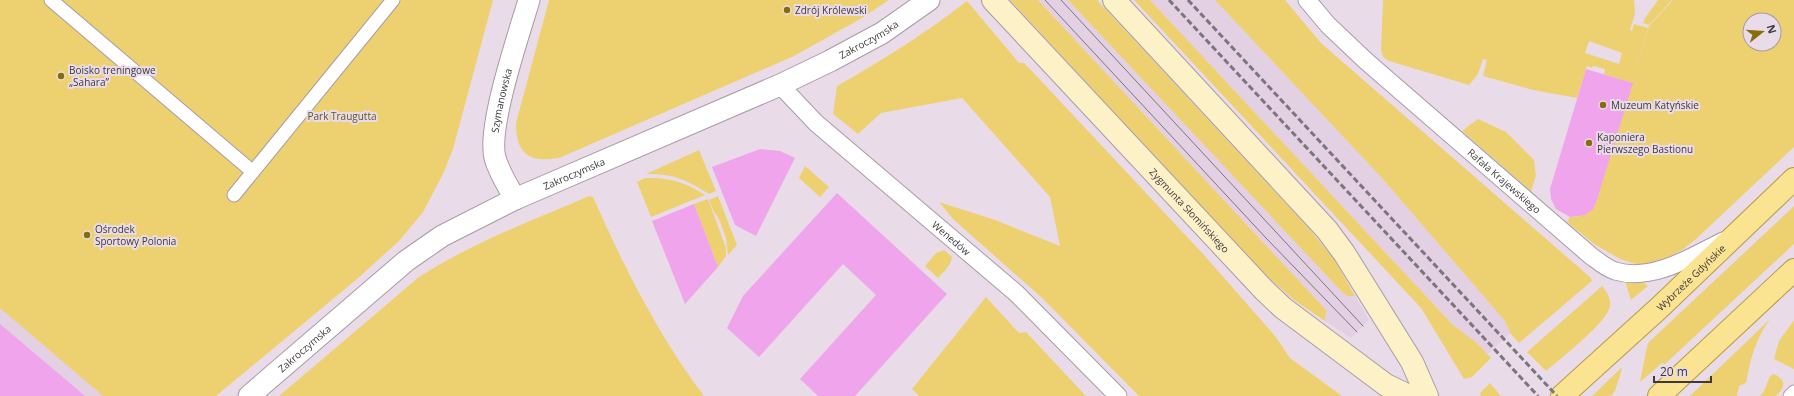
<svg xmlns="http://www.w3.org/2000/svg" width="1794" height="396" viewBox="0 0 1794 396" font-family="'Open Sans',sans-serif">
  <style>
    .built { fill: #e3d0e2 }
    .green { fill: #edd171; fill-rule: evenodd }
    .building { fill: #efa4eb }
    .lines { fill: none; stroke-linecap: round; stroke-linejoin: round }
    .pedestrian-casing { stroke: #a89ba6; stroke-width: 15 }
    .minor-casing { stroke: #a89ba6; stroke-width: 19 }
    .tertiary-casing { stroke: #a89ba6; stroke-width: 23 }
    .secondary-casing { stroke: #a89ba6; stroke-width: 24 }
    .primary-casing { stroke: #b69c44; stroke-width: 24 }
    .pedestrian { stroke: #fff; stroke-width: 13 }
    .minor { stroke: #fff; stroke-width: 17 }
    .tertiary { stroke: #fff; stroke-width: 21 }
    .secondary { stroke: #fdf1c8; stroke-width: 22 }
    .primary { stroke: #fae391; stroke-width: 22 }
    .tram { stroke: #7d757d; stroke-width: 1 }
    .rail { stroke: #7d757d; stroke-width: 3; stroke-dasharray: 6 3; stroke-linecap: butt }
    .poi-dot { fill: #856d0b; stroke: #e9dce8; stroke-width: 1.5 }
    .labels { text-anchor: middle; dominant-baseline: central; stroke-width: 4; stroke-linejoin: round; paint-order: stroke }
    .poi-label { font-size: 10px; fill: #3e393e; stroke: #e9dce8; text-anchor: start }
    .street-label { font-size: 10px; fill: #3e393e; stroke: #e9dce8 }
    .park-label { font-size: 10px; fill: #605429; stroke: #e9dce8 }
  </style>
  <rect width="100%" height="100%" fill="#e9dce8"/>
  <path class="built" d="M1038,0h30l280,296h7l14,24 -18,18 -26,-17 1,-11z
    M1150,0h65l166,177 124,144 5,12 -22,21 -36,-30z
    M0,308l64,53 39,35h-100l-3,-2z"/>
  <path class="green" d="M0,0h493l-40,149 -10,25 -20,38 -24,29 -42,38 -141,117h-113l-103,-88z
    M549,0h340l-27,18 -68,38 -235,102c-30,5 -43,-4 -43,-35z
    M1010,0h28l288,310 -1,11 -31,-21 -35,-31z
    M1068,0h29l209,225 28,34 21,37h-7l-5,-3z
    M1134,0h16l302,324 27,21 12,13 -19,19 -8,2 -43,-71z
    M1215,0h70l36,43 270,235 1,3 -73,62 -9,-10 -5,-12 -124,-144z
    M1383,0h251l1,14 -5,16 2,1 2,-7 14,4 -16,55 -28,-9 1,-5 -12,-3 -1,2 -5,-2 -10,32 -44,-8 -50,-14 4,-16 -4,-1 -5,15 -9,11 -80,-24 -6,-4 -2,-7zM1589,41l33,12 -3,11 -34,-11z
    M1658,0h14l-23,25 -6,-2 2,-5z
    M1673,0h121v147l-98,92 -14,11 -24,13 -19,2 -19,-6 -26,-15 -27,-22 3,-5c12,0 21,-4 26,-14l53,-177zM1750,20h24v24h-24z
    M967,1l52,62h5l6,6 174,186 71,81 15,22 52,38h-203l-98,-99 -87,-77 -15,-18 56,18 65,26 -10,-49 -88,-99 -81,15 -23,21 -25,-20 4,-28c46,-26 89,-53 130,-85z
    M1478,119l28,13 28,28 2,16 -5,15 -69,-60z
    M699,150l17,41 -7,3c-25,-15 -34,-20 -63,-20z
    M805,166l24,21 -9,10 -21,-19z
    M645,178c23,-1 41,4 60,17l-54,22 -14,-35z
    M589,196l4,1c31,70 65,138 111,199h-425l140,-119c53,-34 112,-56 170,-81z
    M718,196l19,49 -9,10 -2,-17 -7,-19 -5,-7 -5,-12z
    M708,199l18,49v8l-8,11 -24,-63z
    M1794,206v38l-129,120 -3,-1 -22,19 7,-36 2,-4z
    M944,250l8,7c-1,9 -8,14 -14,21l-13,-12 11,-13z
    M1625,281l19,2 4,3 -17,14z
    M1602,286c5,6 9,12 8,20 -2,16 -50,53 -64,65l-19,-19z
    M986,297l33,36 7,-1 60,64h-167l-7,-7z
    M1770,319c-15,22 -19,38 -24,64l-7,3 -2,10h-47z
    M1794,320v49l-20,-10 5,-18z
    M1621,368l1,1 -7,22 -4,5h-19z
    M1774,374c13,6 11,14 2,22h-23h7l4,-5 6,-15z
    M1490,383l11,13h-20l-1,-3z"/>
  <path class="building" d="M1586,69l47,14 -37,120 -3,6 -8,6 -15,2 -14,-8 -5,-10 -1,-10z
    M760,149l20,2 15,7 -39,78 -21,-11 -23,-58z
    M837,193l110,101 -92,102h-37l-18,-17 76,-84 -33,-31 -84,93 -32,-29 16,-32z
    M694,204l24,63 -33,37 -33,-83z
    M0,324l85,72h-85z"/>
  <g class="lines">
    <defs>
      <path id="pedestrian" d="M51,0l202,172
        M234,195l159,-195
        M1790,396l4,-4"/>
      <g id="minor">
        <path id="s1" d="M1307,0l21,25 38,36 225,195c7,5 15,12 24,15 37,11 76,-14 108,-30"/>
        <path id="s2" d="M780,85l36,38 200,170 102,103"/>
      </g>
      <g id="tertiary">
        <path id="s3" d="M515,199c-7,-13 -16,-27 -20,-41 -8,-31 24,-124 34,-158"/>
        <path id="s4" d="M249,396l157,-135 36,-25 73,-37 265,-114 50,-24 52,-28 47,-33"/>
      </g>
      <g id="secondary">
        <path id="s5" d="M993,0l271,290 19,18 103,77 23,11"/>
        <path d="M1114,0l213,230 17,23 68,109 15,34"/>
      </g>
      <g id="primary">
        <path id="s6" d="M1562,396l97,-88 135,-129"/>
        <path d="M1659,396l135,-126"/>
      </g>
    </defs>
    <use href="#pedestrian" class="pedestrian-casing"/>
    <use href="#minor" class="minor-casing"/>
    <use href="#tertiary" class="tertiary-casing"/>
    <use href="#secondary" class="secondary-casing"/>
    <use href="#primary" class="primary-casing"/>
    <use href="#pedestrian" class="pedestrian"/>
    <use href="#minor" class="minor"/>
    <use href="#tertiary" class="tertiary"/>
    <use href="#secondary" class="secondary"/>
    <use href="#primary" class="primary"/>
    <path class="tram" d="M1045,0l221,238 91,94
      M1061,0l302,326"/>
    <path class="rail" d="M1169,0l369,396
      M1188,0l369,396"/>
  </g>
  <g class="poi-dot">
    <circle cx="787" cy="10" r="4"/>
    <circle cx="61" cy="76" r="4"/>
    <circle cx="1603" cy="105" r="4"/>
    <circle cx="1589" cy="143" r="4"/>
    <circle cx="87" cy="235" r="4"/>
  </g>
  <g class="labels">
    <g class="poi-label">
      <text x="795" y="10">Zdrój Królewski</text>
      <text x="69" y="70">Boisko treningowe<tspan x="69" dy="12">„Sahara”</tspan></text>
      <text x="1611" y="105">Muzeum Katyńskie</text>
      <text x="1597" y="137">Kaponiera<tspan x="1597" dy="12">Pierwszego Bastionu</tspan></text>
      <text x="95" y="229">Ośrodek<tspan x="95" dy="12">Sportowy Polonia</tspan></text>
    </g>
    <g class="street-label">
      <text stroke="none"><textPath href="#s4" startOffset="721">Zakroczymska</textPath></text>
      <text stroke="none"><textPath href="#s3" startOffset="104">Szymanowska</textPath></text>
      <text stroke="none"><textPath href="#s4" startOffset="397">Zakroczymska</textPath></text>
      <text stroke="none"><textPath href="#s1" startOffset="268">Rafała Krajewskiego</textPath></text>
      <text stroke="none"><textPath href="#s5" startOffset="288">Zygmunta Słomińskiego</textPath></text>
      <text stroke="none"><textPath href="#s2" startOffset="230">Wenedów</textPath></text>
      <text stroke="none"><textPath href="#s6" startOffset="175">Wybrzeże Gdyńskie</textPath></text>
      <text stroke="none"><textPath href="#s4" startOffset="73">Zakroczymska</textPath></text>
    </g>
    <g class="park-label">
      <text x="342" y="116">Park Traugutta</text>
    </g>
  </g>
  <g transform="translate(1762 32) rotate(73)"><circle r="19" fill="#e9dce8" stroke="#a59ba4"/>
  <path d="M0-3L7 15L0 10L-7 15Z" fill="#856d0b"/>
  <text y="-6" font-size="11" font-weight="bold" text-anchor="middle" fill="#3e393e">N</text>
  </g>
  <path d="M1654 376v6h57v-6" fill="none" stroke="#3e393e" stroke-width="2"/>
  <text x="1660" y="376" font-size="12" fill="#3e393e" stroke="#e9dce8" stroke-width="3" paint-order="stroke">20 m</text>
</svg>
